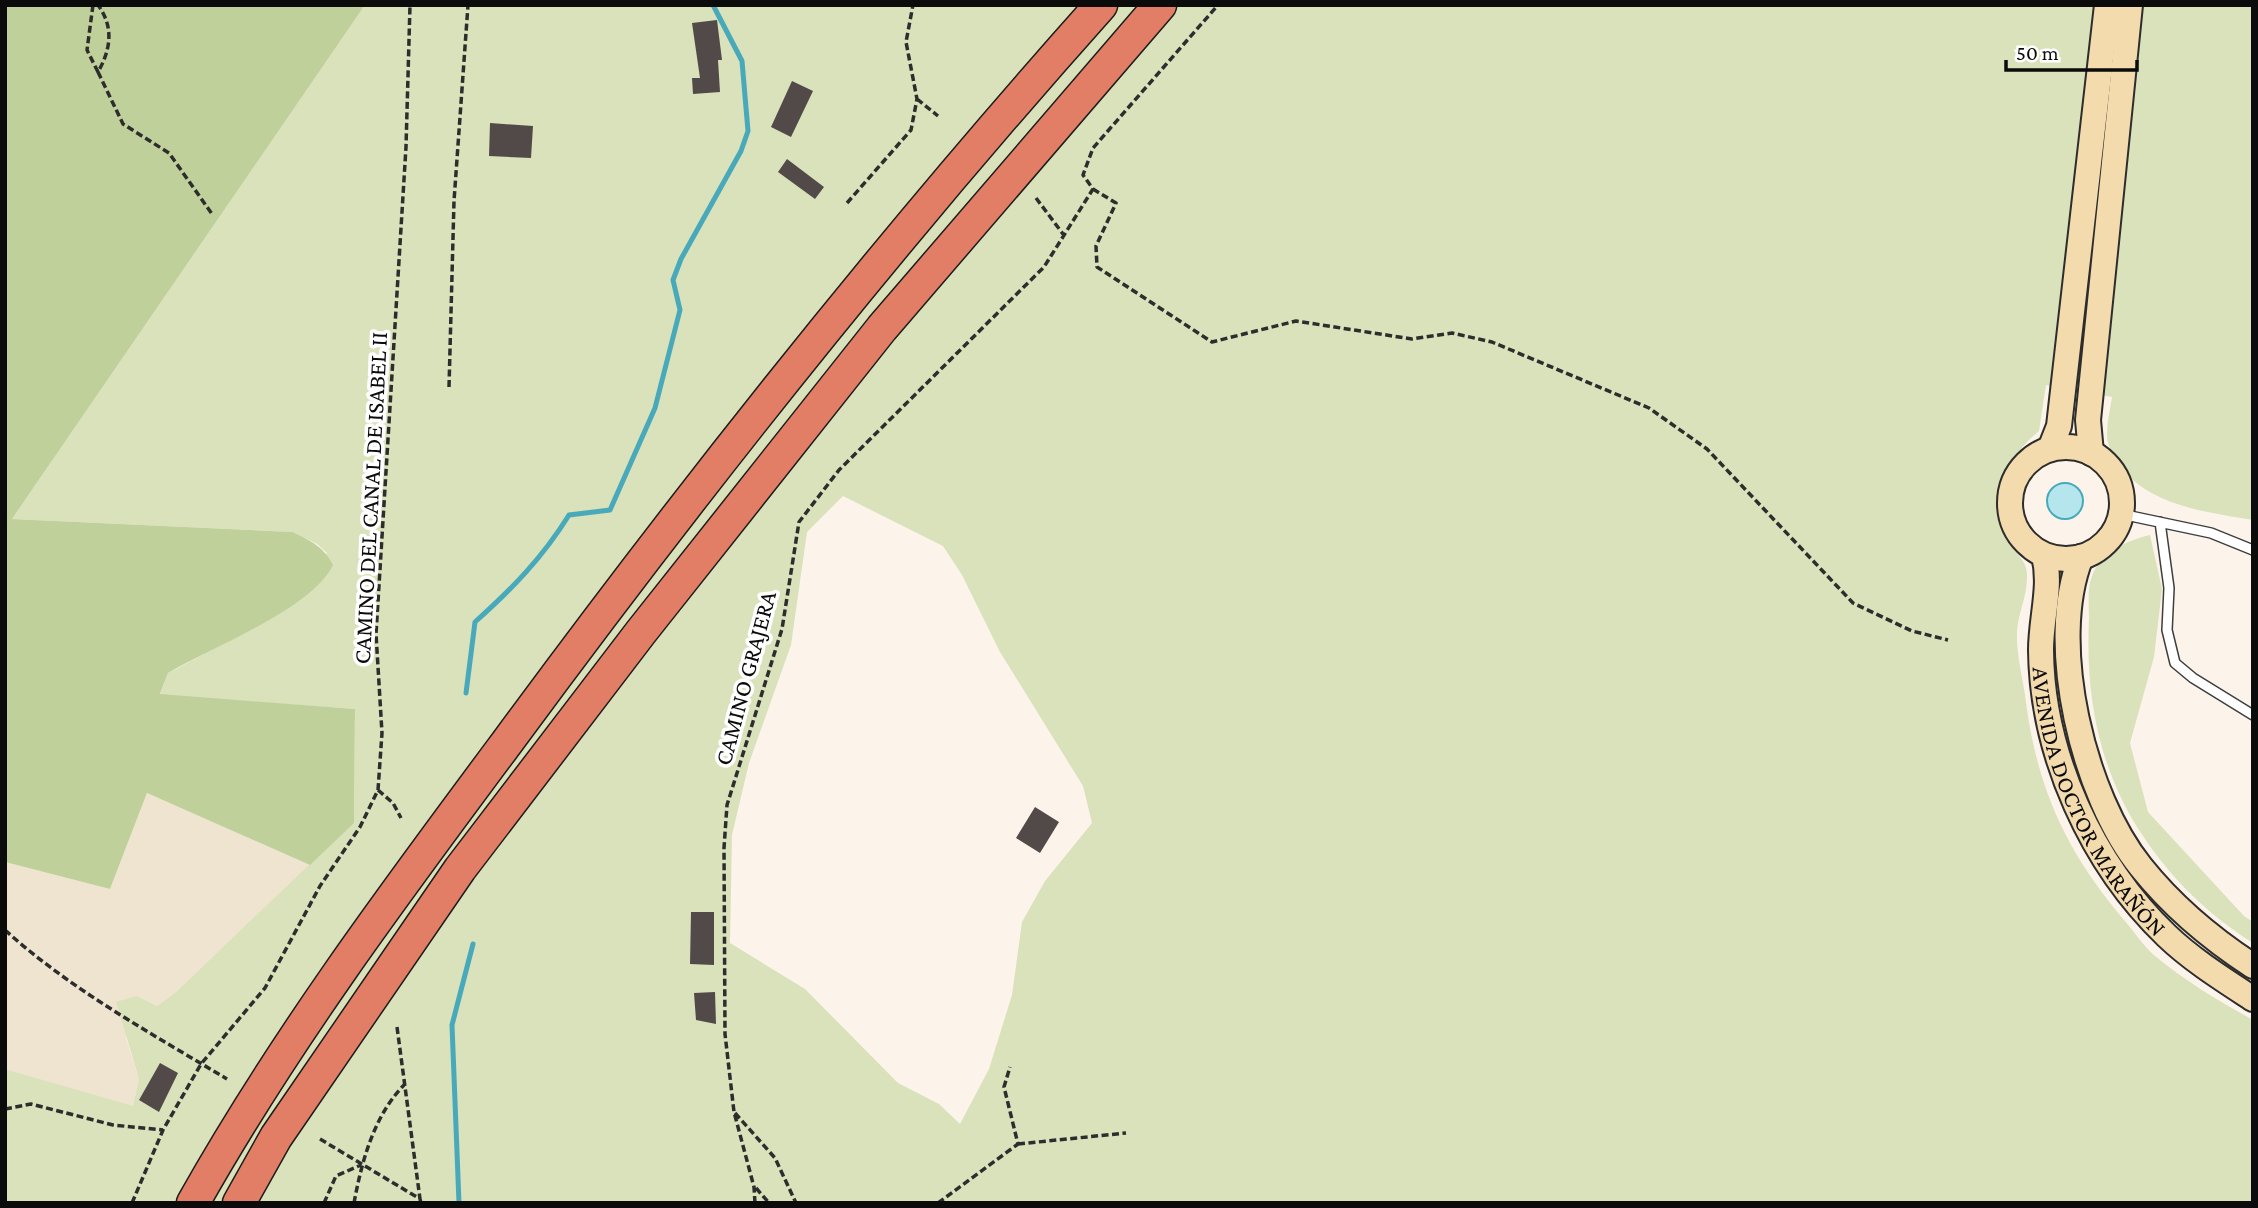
<svg xmlns="http://www.w3.org/2000/svg" width="2258" height="1208" viewBox="0 0 2258 1208" font-family="'Crimson Pro',serif">
  <style>
    .farmland { fill: #efe4cf }
    .green { fill: #d9e2ba; fill-rule: evenodd }
    .forest { fill: #c0d09b }
    .water { fill: #b6e6ed; stroke: #47a9ba; stroke-width: 2 }
    .lines { fill: none; stroke-linecap: round; stroke-linejoin: round }
    .stream { stroke: #47a9ba; stroke-width: 5 }
    .building { fill: #524a49 }
    .lane-casing { stroke: #3e3e3e; stroke-width: 12 }
    .secondary-casing { stroke: #2d2d2d; stroke-width: 28 }
    .highway-casing { stroke: #1c1c1c; stroke-width: 35 }
    .path { stroke: #2d2d2d; stroke-width: 3.5; stroke-dasharray: 7 3.5; stroke-linecap: butt }
    .lane { stroke: #fff; stroke-width: 9 }
    .secondary { stroke: #f4dbae; stroke-width: 24 }
    .highway { stroke: #e17e65; stroke-width: 32 }
    .labels { text-anchor: middle; dominant-baseline: central; stroke-width: 7; stroke-linejoin: round; paint-order: stroke }
    .street-label { font-size: 24px; fill: #0b0b0b; stroke: #fff }
  </style>
  <rect width="100%" height="100%" fill="#fcf4eb"/>
  <path class="farmland" d="M147,793l163,72 -133,126 -20,15 -20,-10 -11,42 13,41 -6,28 -128,-38v-207l105,27z"/>
  <path class="green" d="M365,5h1888v515c-53,-9 -121,-16 -144,-74 -5,-13 1,-34 3,-49l-66,-12 -7,46c-33,26 -54,72 -30,112 6,10 18,18 18,31 1,21 -9,38 -10,58 -1,20 5,43 8,63 11,91 40,155 99,225 10,11 19,26 31,36 30,25 64,45 98,64v183h-2248v-134l128,37 6,-27 -23,-77 21,-6 20,10 20,-15 177,-169 1,-113 -195,-14 8,-22 83,-43 45,-28 31,-49 -10,-9 -24,-12 -281,-13zM843,496l100,50 19,29 38,77 83,134 9,37 -47,58 -23,41 -10,73 -23,74 -29,55 -21,-20 -41,-21 -93,-94 -75,-46 2,-108 17,-72 42,-118 16,-113z
    M2150,535l12,54 -8,68 -24,86 18,69 96,104 9,6v21c-44,-28 -81,-63 -110,-107 -44,-65 -58,-140 -54,-218 0,-12 -2,-30 3,-42 8,-23 36,-36 58,-41z"/>
  <path class="forest" d="M5,5h360l-353,514 281,13c18,9 31,15 40,33 -21,44 -123,83 -165,108l-8,21 195,15 -1,114 -44,42 -163,-72 -37,96 -105,-27z"/>
  <path class="water" d="M2047 501a18 18 0 1 1 36 0a18 18 0 1 1-36 0Z"/>
  <g class="lines">
    <path class="stream" d="M466,693l9,-71c37,-33 68,-65 94,-107l41,-5 45,-102 25,-98 -7,-30 8,-21 60,-108 7,-20 -6,-70 -29,-56
      M459,1203l-7,-178 21,-81"/>
  </g>
  <path class="building" d="M717,20l5,40h-4l2,32 -27,2 -1,-16h8l-8,-55z
    M792,81l21,10 -22,46 -20,-10z
    M490,123l43,3 -2,32 -42,-2z
    M787,159l37,28 -9,12 -37,-27z
    M1035,807l24,15 -19,31 -24,-15z
    M691,912h23v53l-24,-1z
    M715,992l1,32 -20,-4 -2,-27z
    M160,1063l18,10 -19,39 -20,-12z"/>
  <g class="lines">
    <defs>
      <path id="lane" d="M2121,514l90,19 42,17
        M2160,522l9,66 -2,42 8,33 18,15 60,37"/>
      <g id="secondary">
        <circle cx="2066" cy="503" r="56"/>
        <path d="M2050,449l9,-23 48,-421"/>
        <path d="M2091,453l-3,-33 42,-415"/>
        <path id="s1" d="M2044,555c8,32 -3,62 -3,95 1,105 51,214 126,286 25,24 57,44 86,63"/>
        <path d="M2081,557c-35,86 3,240 60,310 32,40 69,71 112,99"/>
      </g>
      <path id="highway" d="M193,1203c91,-162 204,-313 315,-462 187,-254 383,-501 593,-736
        M239,1203l37,-66 184,-268 181,-237 241,-304 278,-323"/>
    </defs>
    <use href="#lane" class="lane-casing"/>
    <use href="#secondary" class="secondary-casing"/>
    <use href="#highway" class="highway-casing"/>
    <path class="path" d="M93,5l-6,45 11,22c13,-23 16,-45 0,-67
      M98,72l25,52 46,29 43,61
      M917,99l21,17
      M1093,189l23,14 -20,43 1,21 115,75 84,-21 116,18 40,-6 40,9 157,66 58,41 146,154 59,28 36,9
      M1036,198l27,36
      M847,203l64,-73 6,-31 -11,-57 7,-37
      M449,387l5,-186 14,-196
      M378,790l15,13 8,15
      M5,930c65,59 147,104 222,149
      M397,1027l23,172
      M5,1109l26,-5 82,21 50,5
      M735,1113l40,45 21,45
      M320,1139l100,60 1,4
      M1018,1144l108,-11
      M756,1188l13,15
      M132,1203l31,-73 38,-66 64,-76 55,-102 40,-59 18,-37 4,-57 -6,-99 30,-487 4,-142
      M324,1203l12,-27 25,-11
      M354,1203c8,-43 20,-87 50,-118
      M755,1203l-1,-16 -20,-75 -9,-78 -1,-186 3,-43 55,-176 17,-107 40,-52 205,-203 49,-78 -10,-14 10,-27 125,-143
      M938,1203l80,-59 -14,-57 6,-20"/>
    <use href="#lane" class="lane"/>
    <use href="#secondary" class="secondary"/>
    <use href="#highway" class="highway"/>
  </g>
  <g class="labels">
    <g class="street-label">
      <text transform="translate(370 498) rotate(-87)">CAMINO DEL CANAL DE ISABEL II</text>
      <text transform="translate(745 678) rotate(-75)">CAMINO GRAJERA</text>
      <text stroke="none"><textPath href="#s1" startOffset="261">AVENIDA DOCTOR MARAÑÓN</textPath></text>
    </g>
  </g>
  <rect width="2258" height="1208" fill="none" stroke="#0b0b0b" stroke-width="14"/>
  <path d="M2006 60v10h131v-10" fill="none" stroke="#0b0b0b" stroke-width="3.5"/>
  <text x="2016" y="60" font-size="21" fill="#0b0b0b" stroke="#ffffff" stroke-width="5" paint-order="stroke">50 m</text>
</svg>
